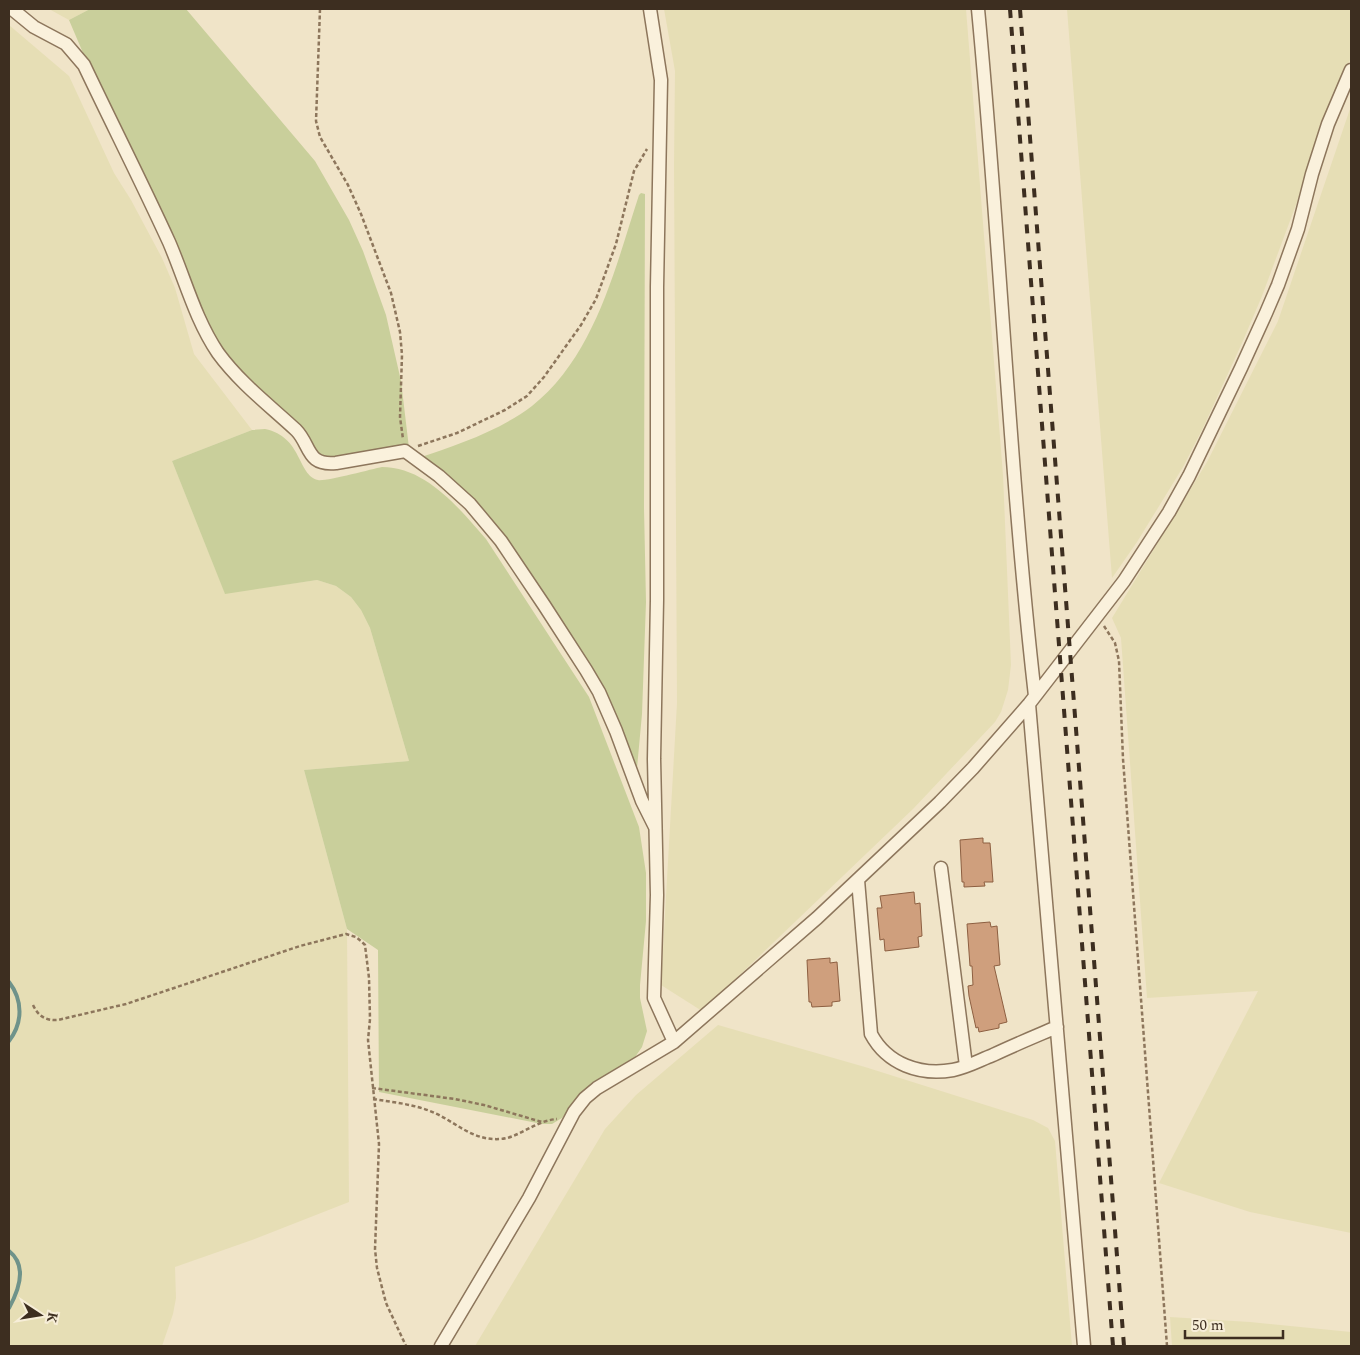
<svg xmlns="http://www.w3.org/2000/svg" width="1360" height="1355" viewBox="0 0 1360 1355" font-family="Spectral,serif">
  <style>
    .farmland { fill: #e6deb5 }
    .green { fill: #c9cf9b }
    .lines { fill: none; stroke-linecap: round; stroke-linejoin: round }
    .stream { stroke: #6f938a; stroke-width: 4 }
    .building { fill: #cf9f7d; stroke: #8d5f41 }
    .street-casing { stroke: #8d765c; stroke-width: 15 }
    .path { stroke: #8d765c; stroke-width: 2.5; stroke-dasharray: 4 2.5; stroke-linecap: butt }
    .street { stroke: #faf1dc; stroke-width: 12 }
    .rail { stroke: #3d2e20; stroke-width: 4; stroke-dasharray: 9 9; stroke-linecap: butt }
  </style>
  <rect width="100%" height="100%" fill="#f0e4c8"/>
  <path class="farmland" d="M49,9h41l-21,11z
    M664,9h302l37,466 8,190 -3,25 -7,22 -6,10 -81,86 -212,203 -41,-26 16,-282 -3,-538 1,-94z
    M1067,9h284v48l-89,239 -20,47 -39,85 -20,39 -46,75 -25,36z
    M9,25l60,51 45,97 17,27 31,58 13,30 19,66 58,76 -80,31 53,132 92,-13 19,6 15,11 10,13 9,18 39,133 -105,9 43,159 2,273 -97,38 -77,27 1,31 -3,16 -11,32h-153z
    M1351,106v1127l-101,-21 -91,-29 99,-192 -111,7 -26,-360 -9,-20 95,-156 71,-141z
    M718,1025l147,42 168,53 15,8 7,13 17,205h-597l130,-217 31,-34z
    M1170,1317l80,5 101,10v14h-179z"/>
  <path class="green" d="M90,9h96l129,152 34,59 14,31 23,64 15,66 8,67 -87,12c-38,-41 -79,-80 -109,-126l-124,-267 -20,-47z
    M641,193l4,1v3l-1,311 2,94 -4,112 -6,65 -37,-87 -101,-155 -80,-79c39,-13 81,-27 114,-52 63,-50 83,-138 107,-211z
    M265,429c38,8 32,46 53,51 6,2 54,-11 64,-13 44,0 77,41 104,72l103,158 50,130 7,46v48l-6,64v13l7,33 -5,16 -9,13 -55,37 -16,21 -10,6h-10l-163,-32 -1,-142 -31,-21 -43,-159 105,-9 -39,-133 -9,-18 -10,-13 -15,-11 -19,-6 -92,14 -53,-133 80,-31z"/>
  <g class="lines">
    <path class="stream" d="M9,982c14,18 14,41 0,59
      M9,1251c19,15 10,39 0,57"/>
  </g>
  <path class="building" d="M983,838v5h7l3,39h-9l1,4 -21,1v-5h-2l-2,-42z
    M914,892l1,12 5,-1 2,33 -4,1 1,10 -34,4 -1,-12 -4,1 -3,-32h5l-2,-12z
    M990,922l1,5 6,-1 3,39 -6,1 13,56 -8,2v4l-20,4 -1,-5 -2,1 -7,-32 -1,-10 5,-1 -1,-19h-2l-3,-42z
    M830,958v5l7,-1 3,39 -8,1v4l-20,1 -1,-5h-2l-2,-42z"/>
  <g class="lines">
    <defs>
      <path id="street" d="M12,9l22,18 32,17 18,21c28,59 58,118 85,177 16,37 26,77 49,111 22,30 51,52 78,77 15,15 10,36 40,33l69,-12 34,25 31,28 31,37 43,64 42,65 13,22 17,39 26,70 13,26
        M650,9l11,71 -4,207v313l-3,159 3,136 -3,103 20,44
        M978,9c22,229 31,459 57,687
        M1029,704l55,642
        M941,868l25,198
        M858,880l13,154c16,30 49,42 82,36 15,-3 27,-10 40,-15 21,-10 43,-19 64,-28
        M441,1346l88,-148 45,-86 11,-14 12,-10 77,-46 143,-124 123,-116 33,-34 56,-64 95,-123 45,-69 20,-36 52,-108 25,-55 12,-28 20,-56 14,-55 16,-50 23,-54"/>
    </defs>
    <use href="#street" class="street-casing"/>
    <path class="path" d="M320,9l-4,112 4,16 28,48 13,29 30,79 9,39 2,23 -2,62 3,22
      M418,446l39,-13 48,-23 22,-14 17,-19 37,-52 15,-26 20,-55 18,-73 13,-22
      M1104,626l11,17 4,18 4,98 44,587
      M33,1005c5,11 13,16 25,15l68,-16 174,-58 46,-12 10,3 5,4 4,4 4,33 1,41 -2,21 11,104 -4,105 2,19 9,35 20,43
      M372,1088l83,11 29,6 58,17
      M373,1099c19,3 39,5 57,12 24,9 41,30 70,28 19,-1 34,-18 57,-20"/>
    <use href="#street" class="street"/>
    <path class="rail" d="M1010,9l103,1337
      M1020,9l104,1337"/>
  </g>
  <rect width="1360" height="1355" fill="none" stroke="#3d2e20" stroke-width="20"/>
  <g transform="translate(40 1315) rotate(102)" stroke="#f7eed8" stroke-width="4" paint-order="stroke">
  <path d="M0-4L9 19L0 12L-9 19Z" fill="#3d2e20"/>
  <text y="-8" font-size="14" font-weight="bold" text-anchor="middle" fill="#3d2e20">K</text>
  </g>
  <path d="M1185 1330v8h98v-8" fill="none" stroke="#3d2e20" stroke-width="2.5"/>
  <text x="1192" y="1330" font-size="15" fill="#3d2e20" stroke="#f7eed8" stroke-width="4" paint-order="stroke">50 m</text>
</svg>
